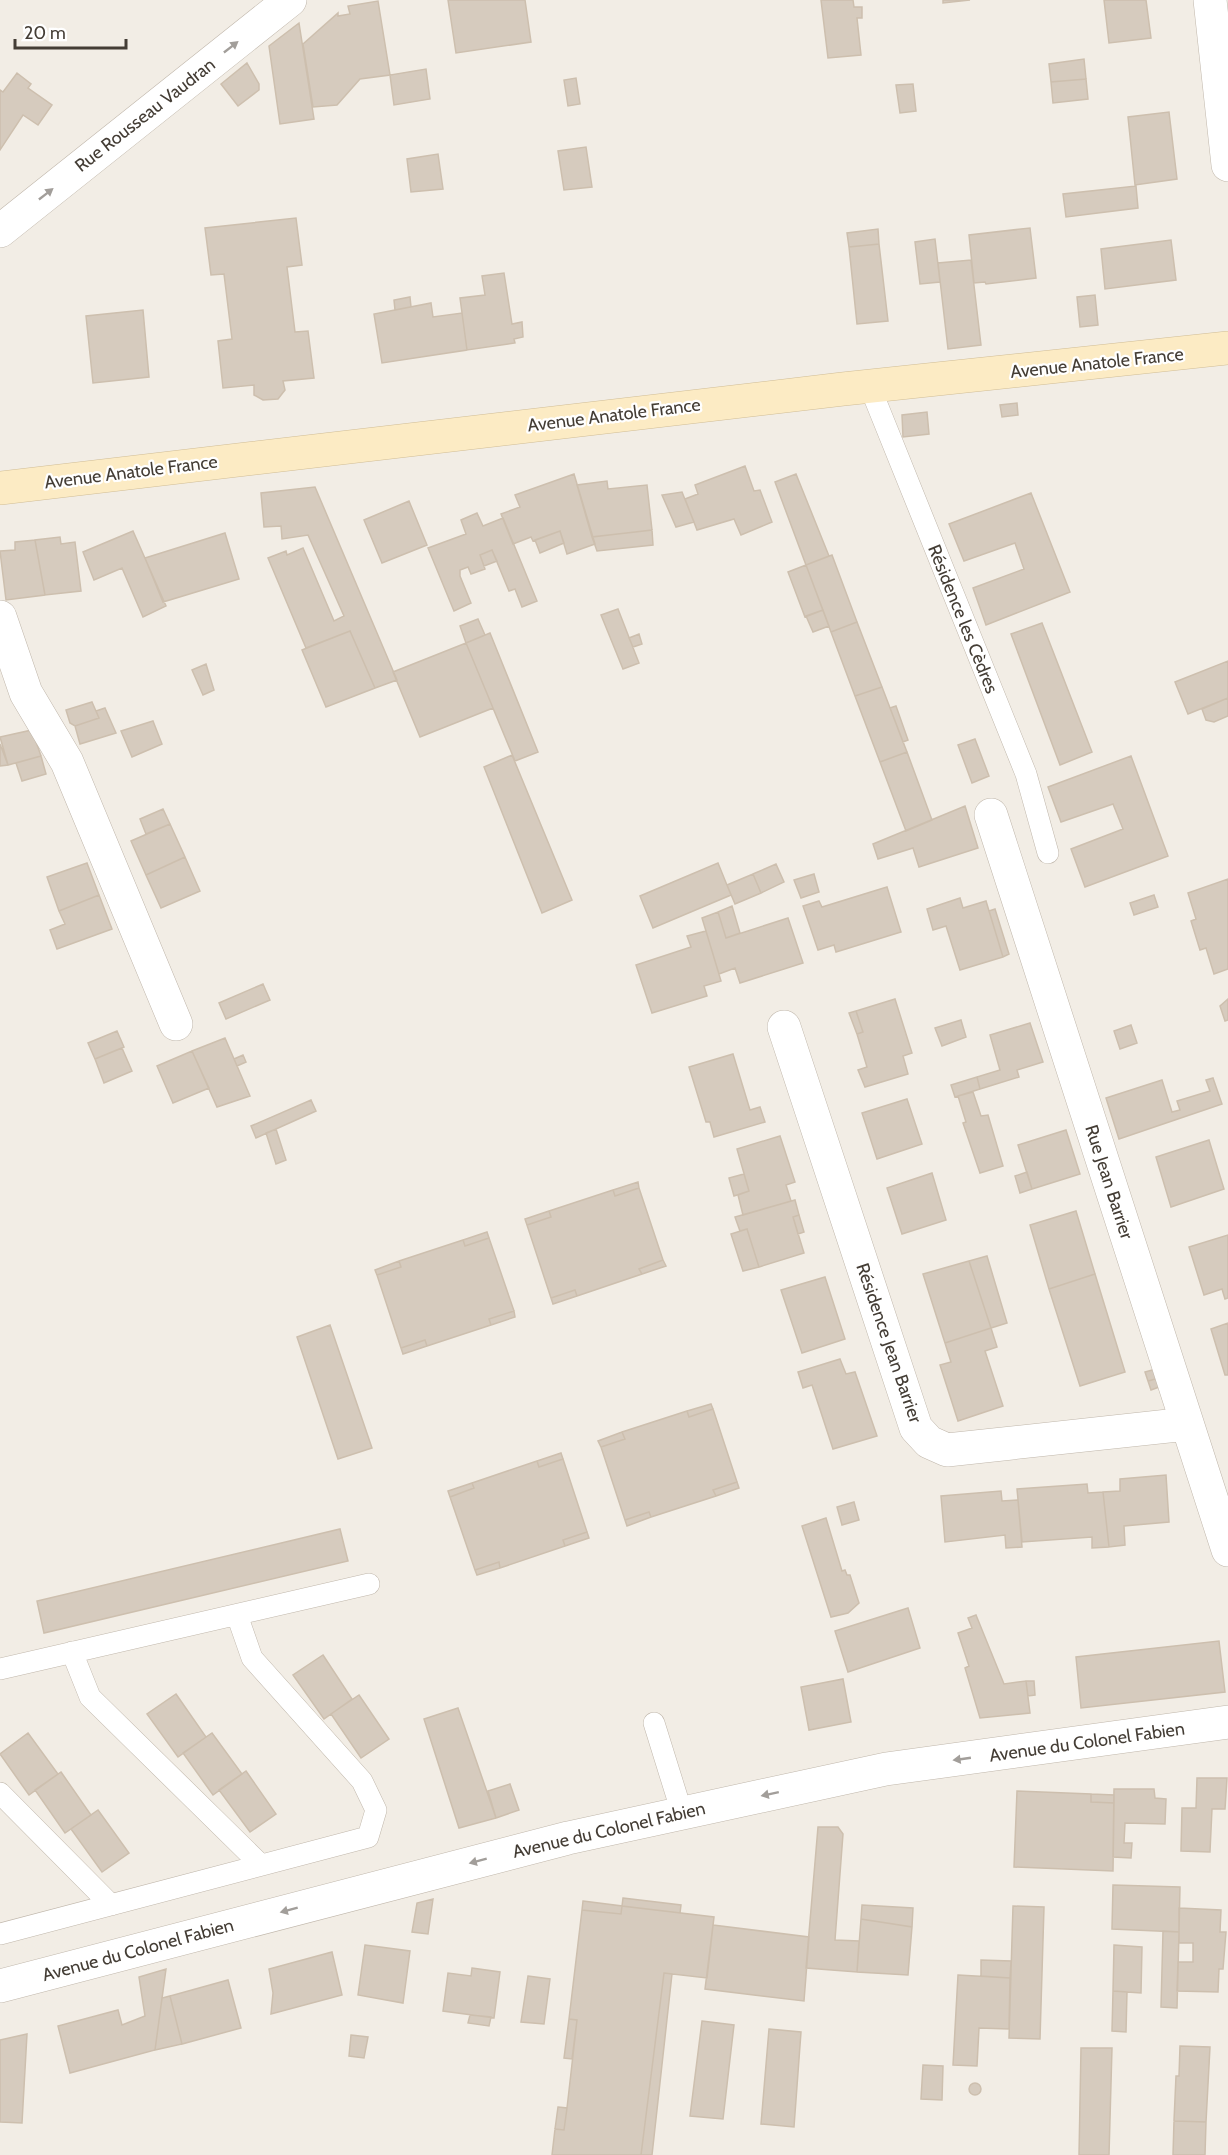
<svg xmlns="http://www.w3.org/2000/svg" width="1228" height="2155" viewBox="0 0 1228 2155" font-family="Cabin,sans-serif">
  <style>
    .building { fill: #d6cbbe; stroke: #cdbfae; stroke-width: 1.5 }
    .lines { fill: none; stroke-linecap: round; stroke-linejoin: round }
    .service-casing { stroke: #c0b7ab; stroke-width: 22 }
    .minor-casing { stroke: #c0b7ab; stroke-width: 34 }
    .secondary-casing { stroke: #d0bd96; stroke-width: 34 }
    .service { stroke: #fff; stroke-width: 21 }
    .minor { stroke: #fff; stroke-width: 33 }
    .secondary { stroke: #fcebc4; stroke-width: 33 }
    .oneway { fill: #a29e9a }
    .labels { text-anchor: middle; dominant-baseline: central; stroke-width: 4.5; stroke-linejoin: round; paint-order: stroke }
    .street-label { font-size: 18px; fill: #443d35; stroke: #fff }
  </style>
  <rect width="100%" height="100%" fill="#f2ede5"/>
  <path class="building" d="M448,0h77l6,42 -75,11z
    M821,0h32l1,7h8v11h-5l4,37 -33,3z
    M943,0h27l-27,3z
    M1104,0h42l5,38 -42,5z
    M378,1l12,74 -30,4 -23,26 -24,2 -10,-63 35,-31v3l12,-2 -2,-8z
    M299,23l15,96 -34,5 -11,-78z
    M1084,59l2,20 -35,3 -2,-18z
    M247,63l12,21v6l-21,16 -17,-22z
    M426,69l4,30 -36,6 -4,-30z
    M17,73l14,11 -3,4 24,17 -14,20 -15,-10 -23,35v-60l3,2z
    M576,78l4,26 -12,2 -4,-26z
    M1086,79l2,20 -35,4 -2,-21z
    M913,84l3,27 -16,2 -4,-28z
    M1169,112l8,67 -42,6 -7,-68z
    M586,147l6,40 -28,3 -6,-39z
    M438,154l5,35 -32,3 -4,-33z
    M1136,186l2,22 -72,9 -3,-23z
    M296,218l6,47 -15,2 8,65 13,-1 6,47 -31,3 2,9 -7,9 -15,1 -9,-5v-10l-31,3 -5,-47 14,-2 -8,-65 -13,1 -6,-47z
    M1030,228l6,50 -50,6 -1,-2 -11,1 -5,-48z
    M878,229l1,15 -30,3 -2,-14z
    M935,239l5,43 -20,2 -5,-42z
    M1171,240l5,40 -71,9 -4,-40z
    M879,244l9,77 -31,3 -8,-77z
    M971,260l10,85 -33,4 -10,-86z
    M504,273l8,51 10,-2 1,15 -9,2 1,4 -48,7 -7,-52 25,-3 -3,-19z
    M1095,295l3,30 -18,2 -3,-30z
    M410,297l1,10 -16,3 -1,-10z
    M431,303l2,14 29,-4 5,37 -85,13 -8,-49z
    M143,310l6,67 -56,6 -7,-67z
    M1017,403l1,12 -16,2 -2,-12z
    M927,412l2,22 -26,3 -1,-22z
    M745,466l9,25 6,-1 12,32 -31,13 -7,-16 -37,11 -12,-31 13,-5 -3,-9z
    M574,474l21,70 -28,10 -7,-23 -27,10 -2,-4 -18,7 -12,-30 19,-7 -5,-12z
    M796,474l33,82 -23,9 -31,-83z
    M607,481l1,8 39,-4 5,45 -60,7 -15,-52z
    M315,487l82,193 -22,8 -25,-57 -44,17 -38,-90 18,-7 1,4 16,-7 31,73 10,-5 -36,-81 -26,4 -1,-13 -17,1 -3,-34z
    M682,492l12,30 -18,5 -14,-32z
    M1031,493l39,99 -84,33 -13,-37 51,-19 -9,-26 -51,18 -15,-37z
    M409,501l18,44 -45,18 -18,-43z
    M477,513l6,13 20,-8 34,83 -15,6 -7,-18 -6,2 -17,-41 -12,5 5,14 -14,5 -3,-7 -8,3v6l11,27 -17,8 -26,-63 38,-14 -5,-14z
    M652,530l1,15 -56,6 -5,-14z
    M133,531l33,75 -23,11 -21,-49 -28,12 -11,-28z
    M560,531l4,12 -24,10 -5,-13z
    M225,533l14,46 -76,23 -18,-44z
    M60,537l1,7 14,-2 6,49 -36,4 -10,-55z
    M35,540l10,55 -39,5 -6,-49 15,-1v-8z
    M492,550l5,11 -13,5 -4,-11z
    M832,555l25,67 -26,10 -25,-67z
    M806,565l17,45 -18,7 -17,-45z
    M618,609l21,54 -16,6 -22,-54z
    M823,610l6,16 -16,6 -7,-16z
    M478,619l7,16 -19,8 -6,-17z
    M857,622l25,65 -27,9 -24,-64z
    M1042,623l50,129 -32,13 -49,-131z
    M350,631l25,57 -49,19 -24,-57z
    M490,633l48,119 -23,9 -49,-118z
    M639,634l3,10 -9,3 -4,-9z
    M466,643l27,65 -73,29 -27,-65z
    M1228,661v37l-40,16 -13,-32z
    M206,664l8,26 -11,5 -11,-25z
    M882,687l25,65 -27,10 -25,-66z
    M1228,698v18l-14,6 -8,-2 -4,-11z
    M92,702l7,16 -24,8 -5,-3 -4,-13z
    M896,706l12,34 -5,2 -13,-34z
    M105,708l11,25 -36,11 -5,-18 24,-8 -3,-7z
    M153,721l9,23 -30,13 -11,-26z
    M32,730l9,26 -33,9 -8,-28z
    M975,739l14,37 -17,7 -14,-38z
    M0,744l8,21 -8,1z
    M907,752l25,68 -26,11 -26,-69z
    M512,755l60,145 -30,13 -58,-146z
    M41,756l5,18 -24,7 -6,-18z
    M1131,756l37,100 -83,31 -14,-38 52,-20 -10,-25 -52,18 -13,-35z
    M965,806l13,42 -59,19 -6,-19 -35,11 -5,-15z
    M163,809l7,15 -24,10 -6,-15z
    M170,824l15,33 -39,18 -15,-34z
    M185,857l15,34 -39,17 -15,-33z
    M87,863l12,32 -40,16 -12,-34z
    M718,863l13,32 -78,33 -13,-32z
    M776,864l8,18 -23,11 -8,-19z
    M753,874l8,19 -26,11 -8,-19z
    M814,874l5,18 -18,6 -7,-18z
    M1228,879v90l-14,5 -8,-26 -6,2 -9,-29 5,-2 -8,-26z
    M887,887l14,45 -65,20 -2,-7 -16,5 -15,-44 16,-5 3,6z
    M99,895l13,34 -55,20 -7,-19 15,-6 -6,-13z
    M1154,895l4,12 -24,8 -4,-12z
    M960,898l3,10 23,-7 17,56 -43,13 -14,-44 -13,4 -6,-21z
    M732,906l8,27 -14,5 -8,-26z
    M995,909l14,45 -6,3 -14,-46z
    M718,912l8,26 62,-20 15,45 -63,20 -5,-15 -16,6 -17,-56z
    M706,931l15,50 -17,5 3,10 -55,17 -16,-48 55,-18 -4,-11z
    M263,984l7,16 -44,19 -7,-16z
    M895,999l17,54 -9,3 5,18 -43,13 -7,-17 9,-3 -10,-33 6,-2 -7,-21z
    M1228,999v21l-3,1 -5,-15z
    M856,1011l7,21 -6,2 -8,-21z
    M961,1020l5,17 -24,9 -7,-18z
    M1030,1023l13,39 -26,8 2,7 -39,12 -3,-12 23,-7 -10,-35z
    M1131,1025l6,18 -17,6 -6,-18z
    M117,1031l7,16 -29,12 -7,-16z
    M225,1038l25,58 -33,11 -25,-56z
    M122,1048l10,23 -28,12 -9,-24z
    M192,1051l17,37 -36,15 -16,-37z
    M733,1054l17,56 10,-3 5,15 -51,15 -4,-15h-4l-17,-55z
    M243,1055l3,7 -9,4 -3,-7z
    M977,1077l3,12 -25,8 -4,-12z
    M1213,1078l9,26 -103,35 -13,-41 56,-18 10,32 8,-2 -3,-9 33,-10 -4,-11z
    M973,1092l8,24 7,-1 15,51 -23,7 -17,-50 3,-1 -8,-26z
    M907,1099l15,45 -45,15 -15,-46z
    M311,1100l5,11 -60,27 -5,-12z
    M276,1129l10,31 -10,4 -10,-31z
    M1066,1130l14,44 -48,15 -14,-44z
    M780,1136l15,46 -9,3 5,16 -48,14 -5,-20 11,-4 -12,-42z
    M1209,1140l15,49 -53,18 -15,-50z
    M1027,1172l5,17 -12,4 -5,-17z
    M932,1173l14,47 -44,14 -15,-46z
    M744,1174l5,17 -15,5 -5,-18z
    M638,1182l1,6 -24,8 -2,-6z
    M639,1188l24,72 -24,9 3,5 -65,22 -2,-6 -24,8 -24,-73 24,-8 -2,-6 64,-21 2,6z
    M795,1200l4,15 -6,2 11,36 -45,14 -12,-38 -7,2 -5,-14z
    M549,1211l2,6 -24,8 -2,-6z
    M1076,1211l19,63 -46,15 -19,-64z
    M799,1215l5,17 -6,2 -5,-17z
    M747,1229l12,38 -16,4 -12,-37z
    M487,1232l2,6 -24,8 -2,-6z
    M1228,1235v63l-3,1 -3,-10 -18,6 -15,-48z
    M489,1238l25,73 -25,8 2,6 -64,21 -2,-6 -24,8 -24,-73 24,-8 -2,-6 64,-21 2,6z
    M987,1256l20,67 -16,5 -22,-67z
    M663,1260l3,6 -24,8 -3,-5z
    M399,1261l2,6 -24,8 -2,-5z
    M969,1261l22,67 -46,15 -22,-69z
    M1095,1274l30,98 -45,14 -31,-97z
    M825,1277l20,62 -43,14 -21,-63z
    M575,1290l2,6 -24,8 -2,-6z
    M514,1311l1,6 -24,8 -2,-6z
    M1228,1323v52h-3l-14,-46z
    M330,1325l42,123 -34,11 -41,-122z
    M991,1328l6,19 -12,4 18,55 -45,15 -18,-56 11,-3 -6,-19z
    M425,1340l2,6 -24,8 -2,-6z
    M840,1359l6,15 9,-2 22,64 -44,13 -21,-64 -9,3 -5,-16z
    M1156,1369l3,9 -11,3 -3,-9z
    M1159,1378l3,8 -11,4 -3,-9z
    M711,1404l2,5 -24,8 -2,-6z
    M713,1409l24,73 -24,8 3,6 -65,21 -2,-5 -24,8 -24,-73 24,-8 -3,-7 65,-21 2,6z
    M622,1432l3,7 -24,8 -3,-6z
    M561,1453l2,6 -24,8 -2,-6z
    M563,1459l24,73 -24,8 2,6 -65,22 -1,-6 -24,8 -25,-73 24,-9 -2,-5 65,-22 2,6z
    M1166,1475l3,47 -45,4 1,19 -16,2 -6,-55 17,-1v-12z
    M737,1482l2,6 -23,8 -3,-6z
    M472,1483l2,5 -24,9 -2,-6z
    M1087,1484l1,9 15,-1 6,55 -17,1v-11l-70,5 -5,-53z
    M1001,1491l1,10 16,-1 4,47 -16,1 -1,-13 -60,7 -4,-46z
    M854,1502l5,18 -17,5 -5,-18z
    M649,1512l2,5 -24,9 -2,-6z
    M826,1518l16,53 3,-1 2,5h3l9,28 -11,10 -17,4 -29,-91z
    M340,1529l8,32 -304,72 -7,-32z
    M587,1532l2,6 -24,8 -2,-6z
    M499,1562l1,6 -23,7 -2,-5z
    M908,1608l12,40 -72,24 -13,-41z
    M976,1615l28,69 22,-3 4,32 -50,5 -15,-50 4,-2 -11,-33 14,-5 -4,-10z
    M1219,1641l6,51 -144,16 -5,-51z
    M323,1655l29,44 -28,20 -31,-44z
    M843,1679l8,43 -42,8 -8,-43z
    M1026,1681h8l1,14 -7,1z
    M176,1694l30,43 -28,20 -31,-43z
    M359,1695l30,44 -28,19 -30,-44z
    M458,1708l38,110 -37,10 -35,-109z
    M28,1733l30,41 -29,21 -29,-41z
    M212,1733l30,41 -29,21 -30,-42z
    M246,1771l30,43 -26,18 -31,-42z
    M61,1772l30,43 -26,18 -30,-43z
    M1197,1778h30l-2,31h-13l-2,43 -29,-1 1,-43h14z
    M510,1784l9,26 -23,8 -8,-27z
    M1114,1789h40l1,9 11,1 -1,25 -40,-1 -1,20h8l-1,15 -18,-1z
    M1017,1791l74,3v8l23,1 -1,68 -99,-4z
    M1091,1794l23,1v8l-23,-1z
    M98,1810l31,43 -27,19 -31,-43z
    M818,1827h20l5,7 -8,106 24,1 -2,31 -51,-4z
    M1113,1885l67,2 -1,45 -67,-3z
    M623,1898l58,7 -1,8 -58,-7z
    M433,1899l-5,35 -16,-2 5,-29z
    M583,1901l39,5 -1,8 -39,-4z
    M862,1905l51,3 -1,19 -51,-8z
    M622,1906l92,11 -7,61 -43,-5 -23,182h-89l3,-26 9,1 3,-22 10,-88 -8,-1 13,-109 39,4z
    M1013,1906l31,1 -4,132 -31,-1z
    M1179,1908l42,2 -1,22h6l-3,37h-4l-1,23 -41,-1 1,-29h15v-19h-14z
    M861,1919l51,8 -4,48 -51,-3z
    M713,1925l96,12 -5,64 -99,-12z
    M1163,1931l16,1 -2,76 -16,-1z
    M365,1945l45,6 -7,52 -45,-8z
    M1114,1945l28,2 -1,46 -28,-2z
    M332,1952l10,43 -71,19 2,-21 -4,-24z
    M981,1960l30,1 -1,17 -29,-2z
    M472,1968l28,4 -6,46 -51,-7 5,-38 23,3z
    M166,1969l-11,81 -85,23 -12,-47 60,-16 4,15 23,-9 -6,-39z
    M664,1973l8,1 -20,181h-11z
    M958,1975l52,3 -1,51 -30,-1 -2,38 -24,-1z
    M528,1976l22,3 -6,45 -23,-2z
    M228,1980l13,48 -59,16 -12,-48z
    M1113,1991l14,1 -1,40 -14,-1z
    M170,1996l12,48 -27,6 7,-52z
    M470,2015l21,2 -2,9 -21,-3z
    M569,2019l8,1 -5,39 -8,-1z
    M702,2021l32,4 -11,94 -33,-3z
    M769,2029l32,3 -7,95 -33,-3z
    M27,2034l-5,89 -22,-1v-82z
    M351,2035l17,2 -4,21 -15,-2z
    M1180,2046l30,1 -4,75 -32,-1 2,-45h3z
    M1081,2048h31l-3,107h-30z
    M923,2065l20,1 -1,34 -21,-1z
    M969 2089a6 6 0 1 1 12 0a6 6 0 1 1-12 0Z
    M558,2107l9,1 -3,22 -9,-1z
    M1174,2121l32,1 -1,33h-32z"/>
  <g class="lines">
    <defs>
      <path id="service" d="M870,387l156,387 22,79
        M72,1652l18,45 171,168
        M0,1669l369,-85
        M654,1723l28,90
        M0,1793l111,112
        M0,1934l368,-97 8,-27 -14,-29 -110,-123 -15,-43"/>
      <path id="minor" d="M1210,0l18,165
        M0,231l290,-231
        M0,617l26,76 41,69 109,262
        M991,815l237,735
        M784,1027l132,401 13,14 18,8 240,-26
        M0,1986l568,-148 318,-69 342,-47"/>
      <path id="secondary" d="M0,488l843,-99 385,-41"/>
    </defs>
    <use href="#service" class="service-casing"/>
    <use href="#minor" class="minor-casing"/>
    <use href="#secondary" class="secondary-casing"/>
    <use href="#service" class="service"/>
    <use href="#minor" class="minor"/>
    <use href="#secondary" class="secondary"/>
  </g>
  <defs><path id="oneway-solid" d="M-6-.8H1V-3.2L6.5 0L1 3.2V.8H-6Z" transform="scale(1.5)"/></defs>
  <g class="oneway">
    <use href="#oneway-solid" transform="translate(231 47) rotate(-38)"/>
    <use href="#oneway-solid" transform="translate(46 194) rotate(-38)"/>
    <use href="#oneway-solid" transform="translate(962 1759) rotate(172)"/>
    <use href="#oneway-solid" transform="translate(770 1794) rotate(168)"/>
    <use href="#oneway-solid" transform="translate(478 1861) rotate(165)"/>
    <use href="#oneway-solid" transform="translate(289 1910) rotate(165)"/>
  </g>
  <g class="labels">
    <g class="street-label">
      <text transform="translate(145 115) rotate(-38)">Rue Rousseau Vaudran</text>
      <text transform="translate(1097 363) rotate(-6)">Avenue Anatole France</text>
      <text transform="translate(614 415) rotate(-7)">Avenue Anatole France</text>
      <text transform="translate(131 472) rotate(-7)">Avenue Anatole France</text>
      <text transform="translate(963 619) rotate(68)">Résidence les Cèdres</text>
      <text transform="translate(1109 1182) rotate(72)">Rue Jean Barrier</text>
      <text transform="translate(889 1343) rotate(71)">Résidence Jean Barrier</text>
      <text transform="translate(1087 1742) rotate(-8)">Avenue du Colonel Fabien</text>
      <text transform="translate(609 1830) rotate(-13)">Avenue du Colonel Fabien</text>
      <text transform="translate(138 1950) rotate(-15)">Avenue du Colonel Fabien</text>
    </g>
  </g>
  <path d="M15 39v9h111v-9" fill="none" stroke="#443d35" stroke-width="3"/>
  <text x="24" y="39" font-size="18" fill="#443d35" stroke="#ffffff" stroke-width="4.5" paint-order="stroke">20 m</text>
</svg>
